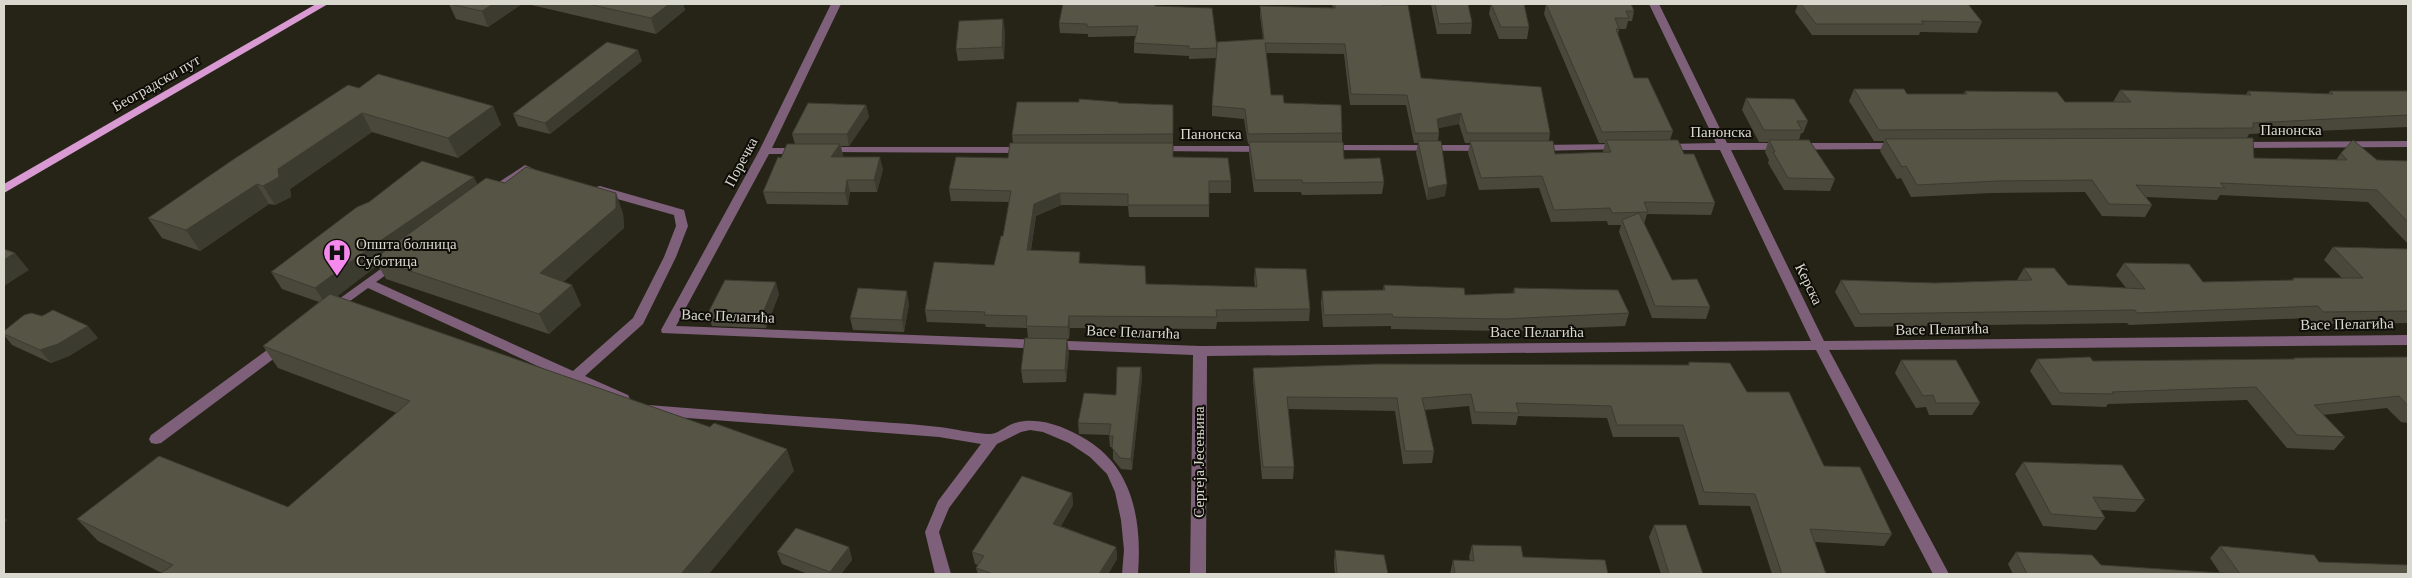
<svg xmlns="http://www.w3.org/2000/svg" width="2412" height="578" viewBox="0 0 2412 578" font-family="Georgia,serif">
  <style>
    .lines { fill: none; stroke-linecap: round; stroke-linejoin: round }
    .minor { fill: #7e607a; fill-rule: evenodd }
    .major { fill: #d99ad3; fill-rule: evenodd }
    .wall { fill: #4a483b }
    .shaded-wall { fill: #3c3b30 }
    .building { fill: #565445; stroke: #3c3b30 }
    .labels { text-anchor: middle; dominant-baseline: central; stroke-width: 4; stroke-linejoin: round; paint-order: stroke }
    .street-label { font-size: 15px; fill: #d9d8cf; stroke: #0e0d07 }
    .poi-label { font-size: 15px; fill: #d9d8cf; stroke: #0e0d07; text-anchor: start }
  </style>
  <rect width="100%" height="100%" fill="#262417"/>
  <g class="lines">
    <path class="minor" d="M831,4h10l-69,144h29l6,3 -6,3h-32l-93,172 524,20 611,-5 -91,-191h-54l-6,-3 6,-3 50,-1 -67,-139h10l68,139h171l6,3 -6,3 -167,1 93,191 584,-6v10l-579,5 120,224h-16l-117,-224 -609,6 -1,218h-16l3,-219 -531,-22 -1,-3 98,-179z
      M2408,141v6l-170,1 -6,-3 6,-3z
      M1621,144l6,3 -2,2 -87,2 -6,-3 6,-3z
      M1328,145h158l6,3 -6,3 -162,-1 -2,-2 2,-2z
      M1156,146h110l6,3 -6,3 -114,-1 -2,-2 2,-2z
      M826,147h200l6,3 -6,3 -204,-1 -2,-2 2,-2z
      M525,165l11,5 -2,2 -8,1 -31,23h-8l-2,-3 2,-3z
      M600,186l84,24 4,16 -12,31 -33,67 -58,52 43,19 2,4 -2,4h-10l-250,-115 -33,24 -4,1 -6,-4 71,-51 6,4 -2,3 -24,17 197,89 60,-53 31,-61 12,-31 -2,-11 -78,-22 -2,-3 2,-3z
      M283,340l5,2 2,3 -2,3 -127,95 -5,1 -5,-1 -2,-4 2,-4 127,-93z
      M648,405c64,5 129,10 193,14 32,3 66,4 98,8 16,2 32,6 49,7 8,1 17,-7 24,-10 25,-9 53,3 75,16 47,29 55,83 51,134h-16l2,-24 -3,-30 -6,-28 -8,-18 -17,-17 -21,-14 -26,-11 -13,-2 -9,2 -24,12 -48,64 -10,24 12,42h-16l-10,-42 13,-31 43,-57 -42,-7 -291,-22 -5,-1 -2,-4 2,-4z"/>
    <path class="major" d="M316,4h12l-324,189v-9z"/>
  </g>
  <path class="wall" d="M449,4h73l-34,23 -32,-8z
    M527,4h156l2,6 -29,24z
    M1332,4h49l40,74 129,55 -1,8 6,13 48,-2 2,-9h-6l-55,-129 2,-10 88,7 -2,10h-4l-2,8h-7l-1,6 16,43 39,53 -3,9 14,14 31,49 -4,12 -64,-1 -3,10 28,56 38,27 -4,12 -54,-1 -33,-86 2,-7h-13l-1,-4 -56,1 -12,-34 -60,2 -11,-37 2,-10h-5l-6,-19 -21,4 1,5 -1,8 7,55 -18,4 -11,-47 2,-10h-4l-8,-38h-56l-6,-51 -78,-1 5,42 13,8 58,30v9l2,17 40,23 -2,12 -80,1 -1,-3h-47l-5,-38v-10h-1l-4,-25 -32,-3v-10l4,-48 -27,1v-3l-55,-3v-10l2,-7 -48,1v-3l-28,-1 -1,-10 96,-17 62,42 46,-9 -3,-23v-10l73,2z
    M1431,4h37l4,19 -1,11h-34z
    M1491,4h33l5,23 -2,12h-28l-10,-25z
    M1798,4h170l14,18 -5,11 -57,-1 -1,3h-107l-17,-23z
    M1005,31l-1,28 -46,2 -2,-12z
    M642,61l-92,73 -32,-8 -5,-12z
    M359,88l134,18 8,19 -43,33 -86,-26 -82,57 1,8 -16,8 -6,-1 -69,47 -38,-13 -14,-20z
    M1854,89l53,5h57l1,-3 100,11h48l7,-12 126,5 2,-4 80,3 2,-3h78v36l-159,7 -2,4 7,20 82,2 5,-7 36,7 31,1v83l-40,-42 -148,-7 -3,5 -71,-3 6,8 -7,12 -43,-1 -17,-24 -94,1 -80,4 -10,-19 -4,1 -17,-28 4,-10h-10l-25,-40z
    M1746,98l62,23 -5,12h-2l-2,7 36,39 -5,12 -46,-1 -16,-27 1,-3 -4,-8 3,-10h-9l-17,-32z
    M1118,103l55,2v52l58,24v12h-22v24h-80l-1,-11 -67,-1 -25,11 -5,34 50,13 65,21 109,3 -1,-7 1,-12 55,41 -1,12 -92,1 -1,7 -146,-1 -1,11 -41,-1 -1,-10 -41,-1 -1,-3 -58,-2 -2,-12 69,-45 9,-29 6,-34 -58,-1 -2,-12 59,-31 5,-15 -1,-8z
    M866,105l3,12 -20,29h-8l2,10 -1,1 41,12 -6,23h-27l-2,13 -81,-1 -4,-12 32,-48 -3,-10z
    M505,183l118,30 1,15 -61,54 18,23 -32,29 -163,-55 -8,-14 -41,31 457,175 -632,102 -64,-32 -21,-22 211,-12 109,-94 -119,-45 -15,-22 56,-44 -37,-13 -11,-17 206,-88z
    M2333,247l75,2v74l-95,1 -4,-6 -180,7 -2,-2 -272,4 -20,-35 6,-12 93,3 83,-3 7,-12 44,17 58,3 -10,-13 8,-12 79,19 89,-2 1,-2h49l-18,-18z
    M1384,285l81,10 48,-2 1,-5 115,25 -4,13 -123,5 -111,-2v-3l-68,1 -2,-24 1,-12 61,-1z
    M779,294l-13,34 -54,-2 -4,-13z
    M909,304l-5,28 -51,-2 -3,-12z
    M4,331l94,7 -29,18 -18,7 -39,-18 -8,-10z
    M1069,352l-3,30 -43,1 -2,-13z
    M2402,357h6v66l-7,-1 -14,-14 -64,7 22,22 -11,13 -47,-2 -40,-48 -139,4 -2,3 -54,-2 -22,-34 7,-12 56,2 199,-2 2,-1z
    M1901,360l79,43 -8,12h-43l-3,-8 -10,1 -21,-35z
    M1689,362l58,30 77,74 68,68 -8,12 -69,-4 11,32h-54l-22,-68 -51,-1 -20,-68h-66l-6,-19 -89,-2 -2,9 -44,-1 -3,-18 -44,4 9,41 -2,12 -29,1 -8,-53 -107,-2 6,58 -1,12h-31l-9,-99v-12l435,-3z
    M1141,367l1,11 -10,92 -11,-1 -8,-10v-12h-3l-1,-12 -30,-1 -1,-11 38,-28z
    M2023,462l122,38 -10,12 -34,-2 4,8 -9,12 -53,-4 -28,-52z
    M1072,493l1,12 -12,21 55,21 1,12 -9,15h-130l-2,-6 2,-3 -3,-1 -3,-12z
    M1654,525l49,49h-42l-12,-37z
    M1472,545l51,12 85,17h-158l3,-14 17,1 -1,-4z
    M2220,546l99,16 89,12h-395l-5,-10 8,-12 85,13 119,8 -10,-15z
    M849,547l3,13 -11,14h-33l-26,-10 -5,-12z
    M1335,550l53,24h-53l-1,-12z"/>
  <path class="shaded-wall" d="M493,4h29l-34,23 -6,-16z
    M669,4h14l2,6 -29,24 -5,-16z
    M1003,19l2,12 -1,28 -2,-12z
    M638,50l4,11 -92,73 -5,-11z
    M866,105l3,12 -20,29 -2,-12z
    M493,106l8,19 -43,33 -10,-20z
    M362,113l10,19 -82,57 1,8 -16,8 -12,-19 15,-17z
    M1461,113l-2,11 -24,5 2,-10z
    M840,144l3,12 -9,13 -3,-12z
    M880,157l3,12 -6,23 -3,-12z
    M474,177l8,16 -108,66 4,6 -52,40 -11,-17 43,-32z
    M847,180l3,12 -2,13 -3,-12z
    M257,184l12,20 -69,47 -14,-21z
    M1447,184l-2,12 -18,4 1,-12z
    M616,193l7,20 1,15 -74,66 -10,-21z
    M1060,193l1,12 -25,11 -7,46 -2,-12 7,-46z
    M15,253l14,17 -25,16v-26z
    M776,282l3,12 -13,34 -4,-13z
    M572,285l9,20 -32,29 -10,-20z
    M907,291l2,13 -5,28 -2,-12z
    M1069,316l1,12 -1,11 -1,-12z
    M88,326l10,12 -29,18 -18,7 -11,-13z
    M1067,339l2,13 -3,30 -1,-12z
    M1141,367l1,11 -10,92 -1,-11z
    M787,449l7,22 -85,103h-28z
    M1072,493l1,12 -18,31 -2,-12z
    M4,517l3,3 -3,3z
    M849,547l3,13 -11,14h-11v-2z
    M1116,547l1,12 -9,15h-9z"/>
  <path class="building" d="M449,4h44l-11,7z
    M588,4h81l-18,14z
    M1063,4h92v2l57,2 5,40v-6l47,-3 -4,-33 75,2v-4h46l1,1h26l13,73 120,9 9,46h-83l-6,-20 -24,6 2,14h-24l-8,-38 -56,-1 -6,-50 -80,-1 6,52h12l1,8 57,2 1,28 -94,1 -3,-25 -33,-3 5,-58 -28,1v-3l-55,-3 4,-17 -51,1v-3l-28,-1z
    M1435,4h33l4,19 -33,1z
    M1491,4h33l5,23h-28z
    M1546,4h85l3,7h-8l3,7h-14l4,11h-3l18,49h14l25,53 -71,1z
    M1801,4h167l14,18 -61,-1 3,3h-108z
    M1003,19l-1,28 -46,2 3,-28z
    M607,42l31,8 -93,73 -32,-9z
    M378,74l115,32 -45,32 -86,-25 -84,56 1,8 -16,9 -6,-2 -71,46 -38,-12 86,-59 114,-74 11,3z
    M1854,89h50l3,5h60l-2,-3 92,1 8,10h66l-11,-12 131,5 -3,-4 85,3 -3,-3h78v24l-155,8v5l-374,2z
    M1746,98l48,1 14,22h-11l5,9h-38z
    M1079,99l39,3v1l55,2v29l-161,1 5,-33h62z
    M808,103l58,2 -19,29h-55z
    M2253,138l1,20 93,2 -6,-7 12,-13 24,20 31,1v61l-31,-32 -157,-7 5,5 -89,-3 16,20 -43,-1 -17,-24 -95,1 -80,4 -11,-19 -4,1 -17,-28z
    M1606,140h72l6,14h10l21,49 -71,-1 4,10 -36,1 -2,-5 -56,2 -12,-34 -61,2 -11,-37h83l2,13 56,-2z
    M1769,140h40l26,39 -47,-1 -15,-26h2z
    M1418,141h23l6,43 -19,4z
    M1249,142h94l1,17 36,-1 4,24 -81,1 -1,-3h-47z
    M1010,143h163v14l55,1 3,23h-22v24h-81v-11l-68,-1 -26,11 -7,46 53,2 -1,11 66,3 1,18 111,3 -2,-19 51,1 4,40 -94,1 1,7 -148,-1 -1,11 -42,-1 1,-10 -43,-1 1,-3 -60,-2 9,-48 60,3 7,-29h2l8,-45 -62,-2 7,-32 52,1z
    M787,144h53l-9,13h49l-6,23h-27l-2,13 -82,-1 15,-35 3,1z
    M422,161l52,16 -116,79 -43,32 -44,-16 86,-65 12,-5z
    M526,167l90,26v15l-76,65 32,12 -33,29 -165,-55 112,-81 19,5z
    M1639,213l33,67 25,-1 13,28 -55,-1 -33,-86z
    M2333,247l75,2v62l-85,1 -5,-6 -181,7 -2,-3 -275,4 -19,-34 93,3 98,-3 -8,-12h30l14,17 77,4 -21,-26 65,1 14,18 91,-2 -1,-2h70z
    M4,249l11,4 -11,7z
    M725,280l51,2 -14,33 -54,-2z
    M1384,285l80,3 1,7 50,-2 -1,-5 104,2 11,23 -125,6 -111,-2 -1,-3 -68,1 -2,-24 63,-1z
    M858,288l49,3 -5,29 -52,-2z
    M330,294l380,133 4,-4 73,26 -106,125h-521l13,-9 -96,-46 82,-63 129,51 122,-106 -147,-55z
    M53,310l35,16 -30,18 -18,6 -36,-16v-3l20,-16 7,-2 11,3z
    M1025,338l42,1 -2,31h-44z
    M2090,357l3,4 202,-2 -1,-1 114,-1v49l-9,-10 -85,9 31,32 -48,-2 -41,-48 -144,5 2,2 -54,-1 -23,-34z
    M1901,360h55l24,43h-44l-3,-8 -10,1z
    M1689,362l41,1 17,29h42l35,74 36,1 32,67 -82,-5 16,45h-44l-27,-80 -51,-2 -21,-67h-66l-6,-19 -95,-3 3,10 -44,-1 -4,-18 -49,4 12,53h-29l-8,-53 -110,-1 7,70h-31l-10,-99 124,-4 312,1z
    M1117,367h24l-10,92 -11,-1 -8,-10 1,-12h-4l2,-12 -33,-1 6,-30 32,2z
    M2023,462l99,3 23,35 -52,-3 12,21 -54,-4z
    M1022,476l50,17 -19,31 63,23 -17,27h-106l-17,-6 8,-12 -12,-4z
    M1654,525h32l17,49h-34z
    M796,528l53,19 -19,25 -53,-20z
    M1472,545l49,1 2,11 82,3 3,14h-153l-2,-14 21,1z
    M2220,546l94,9 5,7 89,3v9h-168z
    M1335,550l49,5 4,19h-51z
    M2016,552l76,3 9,10 135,9h-209z"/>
  <defs>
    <symbol id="hospital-pin" viewBox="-11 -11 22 30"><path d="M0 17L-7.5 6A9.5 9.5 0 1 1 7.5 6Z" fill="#f589ee" stroke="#0e0d07"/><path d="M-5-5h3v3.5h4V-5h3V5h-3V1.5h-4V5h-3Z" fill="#111"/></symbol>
  </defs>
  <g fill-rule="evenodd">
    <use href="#hospital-pin" x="321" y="237" width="32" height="43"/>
  </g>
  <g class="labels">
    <g class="street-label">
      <text transform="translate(156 83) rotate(-30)">Београдски пут</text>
      <text x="2291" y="130">Панонска</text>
      <text x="1721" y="132">Панонска</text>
      <text x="1211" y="134">Панонска</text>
      <text transform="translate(741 162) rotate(-62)">Поречка</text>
      <text transform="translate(1809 284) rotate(64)">Керска</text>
      <text transform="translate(728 316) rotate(2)">Васе Пелагића</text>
      <text transform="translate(2347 324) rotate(-1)">Васе Пелагића</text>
      <text transform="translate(1942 329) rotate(-1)">Васе Пелагића</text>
      <text transform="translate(1133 332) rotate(2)">Васе Пелагића</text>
      <text x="1537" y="332">Васе Пелагића</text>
      <text transform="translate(1199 462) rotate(-90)">Сергеја Јесењина</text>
    </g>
    <g class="poi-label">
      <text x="356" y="244">Општа болница<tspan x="356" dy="17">Суботица</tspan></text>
    </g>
  </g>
  <rect width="2412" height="578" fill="none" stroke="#d9d8cf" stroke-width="10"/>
</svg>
